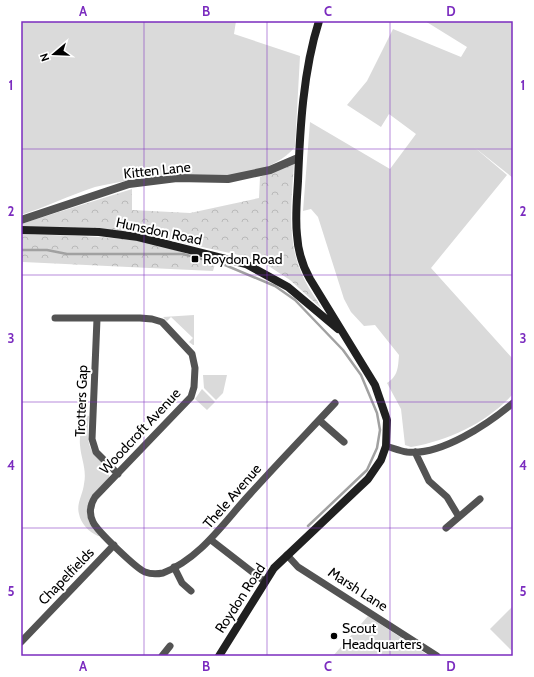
<svg xmlns="http://www.w3.org/2000/svg" width="534" height="677" viewBox="0 0 534 677" font-family="Cabin,sans-serif">
  <style>
    .green { fill: #dadada }
    .forest { fill: url(#forest-crowns) }
    .lines { fill: none; stroke-linecap: round; stroke-linejoin: round }
    .stream { stroke: #a1a1a1; stroke-width: 2.5 }
    .minor { stroke: #535353; stroke-width: 7 }
    .tertiary { stroke: #535353; stroke-width: 8 }
    .secondary { stroke: #202020; stroke-width: 8 }
    .grid { fill: none; stroke: #7b2cbf; stroke-width: 1; stroke-opacity: 0.55 }
    .poi-dot { fill: #000; stroke: #fff; stroke-width: 1.5 }
    .labels { text-anchor: middle; dominant-baseline: central; stroke-width: 4; stroke-linejoin: round; paint-order: stroke }
    .street-label { font-size: 14px; fill: #000; stroke: #fff }
    .poi-label { font-size: 14px; fill: #000; stroke: #fff; text-anchor: start }
    .neatline { fill: none; stroke: #7b2cbf; stroke-width: 1.5 }
    .grid-label { font-size: 13px; text-anchor: middle; font-weight: bold; fill: #7b2cbf }
  </style>
  <defs>
    <pattern id="forest-crowns" width="20" height="18" patternUnits="userSpaceOnUse"><rect width="20" height="18" fill="#dadada"/><path d="M2 6a3 3 0 1 1 6 0M12 15a3 3 0 1 1 6 0" fill="none" stroke="#b9b9b9"/></pattern>
  </defs>
  <rect width="100%" height="100%" fill="#fff"/>
  <path class="green" d="M21,21h215l-2,13 66,22 -5,91c-37,43 -114,23 -164,33 -11,2 -24,4 -36,7 -25,8 -49,20 -74,28z
    M425,21h88v157l-39,-31 33,28 -76,93 82,91v35c-27,29 -63,46 -102,53l-6,-2 -4,-36 -14,-26c11,-7 11,-15 12,-28l-24,-30 -11,1 -13,-14 -7,-13 -26,-82 -7,-8 -8,2 7,-89 80,47 26,-35 -27,-20 -8,13 -34,-22 20,-24 26,-52 68,28 6,-10z
    M194,315v30h-1l-4,-3 4,-4 -22,-21 -4,4 -4,-4z
    M203,375h24l-4,18 -7,7 -12,-12z
    M202,389l13,13 -8,8 -12,-11z
    M84,415l5,1c-1,11 -3,22 2,33 4,9 20,17 18,28 -1,4 -7,8 -10,11 -16,17 -16,32 1,48h-2c-9,-4 -17,-12 -19,-22 -3,-10 4,-20 5,-30 3,-15 -3,-25 -4,-39 -1,-10 2,-20 4,-30z
    M513,606v46l-23,-23z
    M368,616l61,40h-96z"/>
  <path class="forest" d="M294,163c-2,36 -8,74 7,109 5,13 14,25 21,37l-32,-29 -23,-15 -28,-10 -106,-23 -36,-3 -76,-2v-3l111,-35v21l58,3 69,-15 1,-21z
    M21,234c39,2 78,1 117,7 26,4 52,14 77,23l-2,7 -190,-9 -2,18z"/>
  <g class="lines">
    <path class="stream" d="M21,250h26l20,4h116l42,11 50,21 20,14 48,50 18,25 16,38 3,17 -3,18 -10,22 -59,56"/>
    <path class="minor" d="M55,318h85l12,1 10,3 30,32 3,14 -1,19 -3,10 -96,100c-5,8 -6,17 -2,25 4,9 44,47 52,50 5,2 13,2 18,1 38,-15 61,-51 87,-79 28,-31 57,-61 85,-91
      M97,319l-5,120 4,13 22,22
      M319,420l25,22
      M386,446c7,2 14,5 21,6 34,4 81,-28 106,-49
      M415,452l14,29 18,16 12,20
      M446,528l34,-29
      M211,540l53,41
      M287,555l11,12 139,89
      M174,567l8,16 9,8
      M21,642l93,-97
      M162,656l8,-10"/>
    <path class="tertiary" d="M21,220l108,-36 48,-6 51,1 42,-9 28,-12"/>
    <path class="secondary" d="M21,230l78,2 39,5 108,27 42,23 50,42
      M219,656l55,-88 94,-89 13,-19 5,-14 1,-26 -12,-35 -65,-106c-8,-14 -12,-28 -13,-44 -2,-18 0,-36 1,-54 2,-52 5,-110 21,-160"/>
  </g>
  <path class="grid" d="M144,21v635M267,21v635M390,21v635M21,149h492M21,275h492M21,402h492M21,528h492"/>
  <g class="poi-dot">
    <rect x="191" y="255" width="8" height="8" rx="2"/>
    <circle cx="334" cy="636" r="4"/>
  </g>
  <g class="labels">
    <g class="street-label">
      <text transform="translate(157 170) rotate(-6)">Kitten Lane</text>
      <text transform="translate(159 231) rotate(12)">Hunsdon Road</text>
      <text transform="translate(81 401) rotate(-88)">Trotters Gap</text>
      <text transform="translate(140 431) rotate(-47)">Woodcroft Avenue</text>
      <text transform="translate(232 496) rotate(-49)">Thele Avenue</text>
      <text transform="translate(66 576) rotate(-46)">Chapelfields</text>
      <text transform="translate(358 589) rotate(33)">Marsh Lane</text>
      <text transform="translate(240 598) rotate(-57)">Roydon Road</text>
    </g>
    <g class="poi-label">
      <text x="203" y="259">Roydon Road</text>
      <text x="342" y="628">Scout<tspan x="342" dy="16">Headquarters</tspan></text>
    </g>
  </g>
  <rect width="534" height="677" fill="none" stroke="#ffffff" stroke-width="44"/>
  <g transform="translate(54 54) rotate(251)" stroke="#ffffff" stroke-width="3" paint-order="stroke">
  <path d="M0-3L7 15L0 10L-7 15Z" fill="#000000"/>
  <text y="-6" font-size="11" font-weight="bold" text-anchor="middle" fill="#000000">N</text>
  </g>
  <rect x="22" y="22" width="490" height="633" class="neatline"/>
  <g class="grid-label">
    <text x="83" y="16">A</text>
    <text x="206" y="16">B</text>
    <text x="328" y="16">C</text>
    <text x="451" y="16">D</text>
    <text x="11" y="90">1</text>
    <text x="523" y="90">1</text>
    <text x="11" y="216">2</text>
    <text x="523" y="216">2</text>
    <text x="11" y="343">3</text>
    <text x="523" y="343">3</text>
    <text x="11" y="470">4</text>
    <text x="523" y="470">4</text>
    <text x="11" y="596">5</text>
    <text x="523" y="596">5</text>
    <text x="83" y="671">A</text>
    <text x="206" y="671">B</text>
    <text x="328" y="671">C</text>
    <text x="451" y="671">D</text>
  </g>
</svg>
